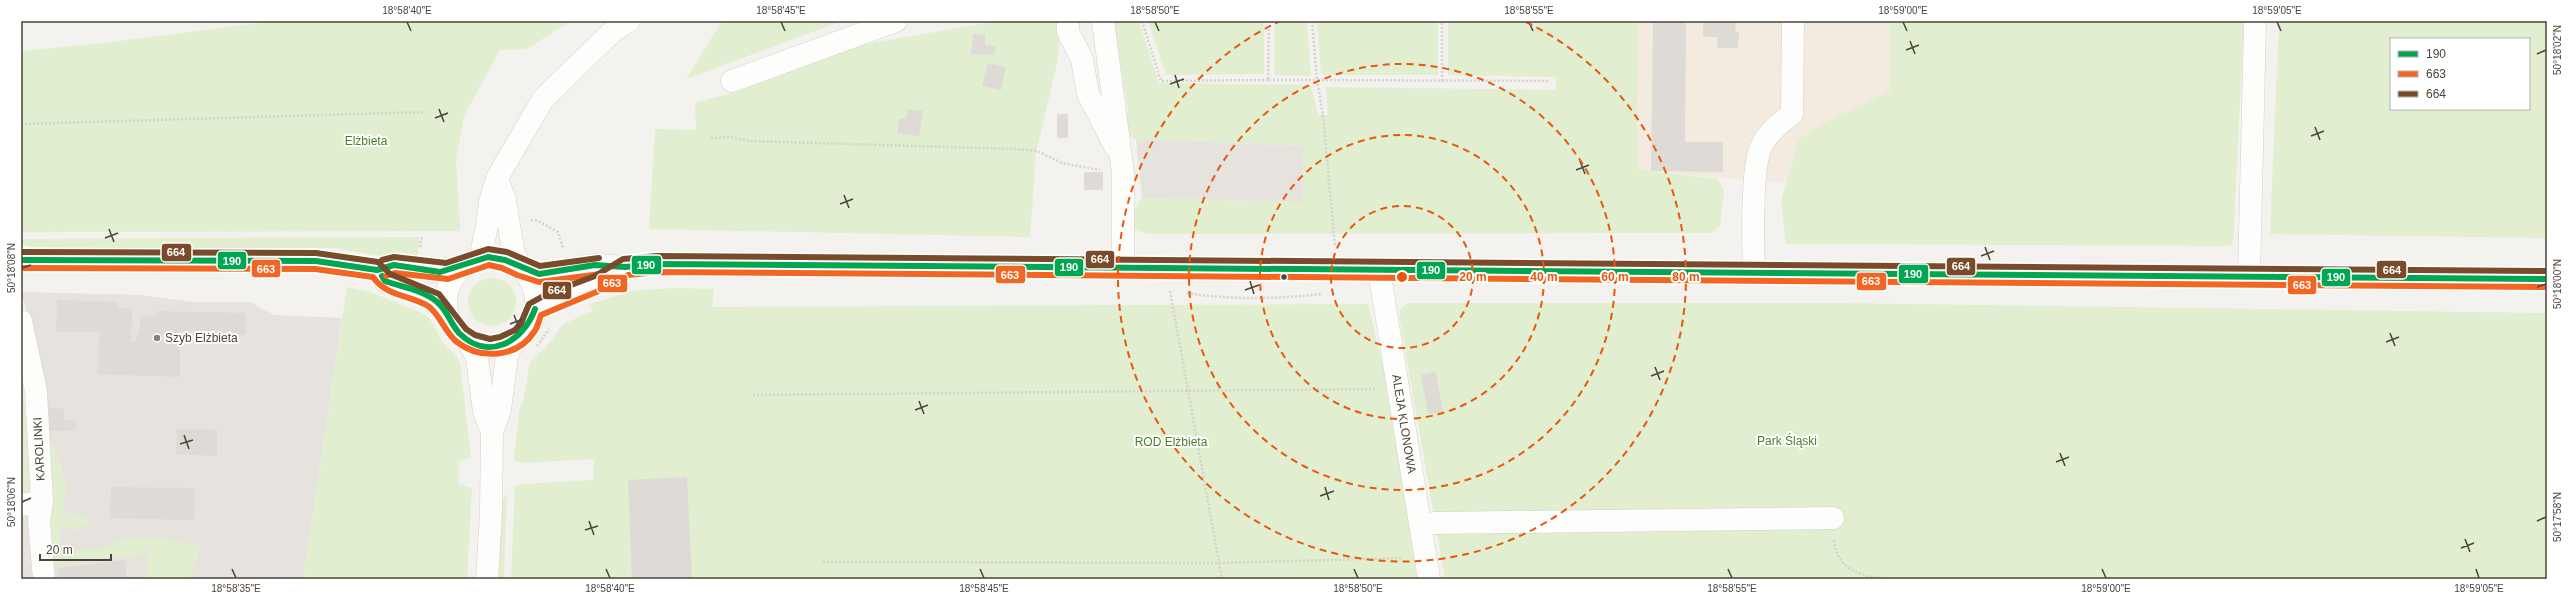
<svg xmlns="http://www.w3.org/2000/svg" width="2568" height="600" viewBox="0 0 2568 600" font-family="Helvetica,sans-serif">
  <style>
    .residential { fill: #e7e4dc }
    .commercial { fill: #f3ebdf }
    .industrial { fill: #e6e2de }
    .green { fill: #e1eecf; fill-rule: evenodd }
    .parking { fill: #e6e3df }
    .building { fill: #dedbd6 }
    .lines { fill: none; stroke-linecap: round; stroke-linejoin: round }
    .minor-casing { stroke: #d2d0cb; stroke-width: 23 }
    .path { stroke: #d3d2cc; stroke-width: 2.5; stroke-dasharray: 2 2; stroke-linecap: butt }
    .minor { stroke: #fdfdfc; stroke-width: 22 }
    .bus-1-casing { stroke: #fff; stroke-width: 9 }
    .bus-2-casing { stroke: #fff; stroke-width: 9 }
    .bus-3-casing { stroke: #fff; stroke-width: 9 }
    .bus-1 { stroke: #00a651; stroke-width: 6 }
    .bus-2 { stroke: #f26522; stroke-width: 6 }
    .bus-3 { stroke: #7a4b2a; stroke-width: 6 }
    .ticks { fill: none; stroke: #4b4439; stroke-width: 1.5 }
    .ring { fill: none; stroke: #e8590c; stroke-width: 2; stroke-dasharray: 7 5 }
    .bus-dot { fill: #4b4439; stroke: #fff; stroke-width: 1.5 }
    .poi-dot { fill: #868178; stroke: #fff; stroke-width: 1.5 }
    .labels { text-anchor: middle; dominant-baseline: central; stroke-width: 4; stroke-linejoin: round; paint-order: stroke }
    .park-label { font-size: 12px; fill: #4a7f2a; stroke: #fff }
    .poi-label { font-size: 12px; fill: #4b4439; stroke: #fff; text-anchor: start }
    .street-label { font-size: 12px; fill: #4b4439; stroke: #fff }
    .centre { fill: #e8590c; stroke: #fff; stroke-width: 2 }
    .ring-label { font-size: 12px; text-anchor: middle; font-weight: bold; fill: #e8590c; stroke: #fff; stroke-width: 4; stroke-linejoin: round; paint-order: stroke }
    .line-badge { stroke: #fff; stroke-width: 1.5 }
    .badge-label { font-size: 11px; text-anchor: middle; font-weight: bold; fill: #fff }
    .neatline { fill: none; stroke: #4b4439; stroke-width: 1.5 }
    .ticks-label { font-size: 10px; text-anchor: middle; fill: #4b4439 }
  </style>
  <rect width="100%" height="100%" fill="#f4f2ee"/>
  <path class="residential" d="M21,366l7,81 5,109 19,8 98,-11 -4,26h-125z"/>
  <path class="commercial" d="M1638,21h252v70l-68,33 -24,16 -12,43 -147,-12 -2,-46z"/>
  <path class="industrial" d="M21,292l119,3 52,7h58l24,13 68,3 -39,261h-157l4,-26 -98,11 -6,-168 -8,-46z"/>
  <path class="green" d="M276,21h295l-44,28 -27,1 -36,66 -8,42 4,73 -439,1v-181l83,-8z
    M722,21h120l-156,58z
    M999,21h61l-2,38 -22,94 -6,84 -381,-8 6,-100 41,1 -1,-27 47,-13 118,-45z
    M1113,21h26l20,62 152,2 7,30h10l-2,-28 230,3v-13l-108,-2v-54h190l-1,103 2,46 79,9 6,11 -4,36 -9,7 -563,1 -16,-5 1,-18 9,-13 160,4 1,-56 -167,-7 -6,-3 -7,-9 5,-17z
    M1148,21h116v53l-98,1z
    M1275,21h32l4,55 -37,-1z
    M1317,21h121v54h-117z
    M1890,21h354l-11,221 -3,4 -444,-2 -5,-42 17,-62 24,-16 68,-33z
    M2279,21h268v217l-277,-4zM2391,39h138v70h-138z
    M420,237l-3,18h-6l-1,6 -76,-13h-267l-37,-1 -9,-3v-5z
    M468 302a24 24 0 1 1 48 0a24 24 0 1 1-48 0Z
    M347,287l23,5 52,21 7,5 13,23 15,16 3,7 11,93 -12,5v22l13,4 -5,91h-164z
    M674,288l40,1 -2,18 656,-3 20,84 29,191h-906l4,-93 8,-2 70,-4 1,-21 -72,4 -8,-3 5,-49 5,-14 6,-35 18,-17 15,-21 30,-13 -3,-7 42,-13z
    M1407,303h432l708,10v266h-1102l-46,-264 2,-6z
    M21,366l9,118 -1,13 -8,1z
    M49,435l11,27 6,24 -3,25 20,6 8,6 -14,7 -17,-4 1,26 41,-4 24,-9 34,-1 43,8 -5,8 -3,12 -8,13h-41l4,-26 -98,11z
    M507,492l-3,87h-6l4,-76z"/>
  <path class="parking" d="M1136,139l167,7 -1,56 -160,-4z
    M21,535l2,5 10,39h-12z"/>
  <path class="building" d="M1653,21h33l-1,121h38v30l-72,-1z
    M1703,21h33l-1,11h4l-1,16h-21l1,-11h-15z
    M973,34l12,1v10l10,1v9l-24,-1z
    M988,63l18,4 -5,23 -19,-4z
    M908,109l15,2 -4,25 -22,-3 2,-15 7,1z
    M1057,114h11v24h-11z
    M1084,172h19v18h-19z
    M57,300l61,2 -1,6h15l-1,34h4l5,-13v-10l6,-4 10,2v-6l89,2 1,22 -69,-3v11h3v34l-83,-3 3,-42h-44z
    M1436,372l7,40 -15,2 -7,-39z
    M49,408l15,1 -1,11h13v10l-27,1z
    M177,429l40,1v26l-41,-2z
    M687,477l5,102h-60l-4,-99z
    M111,487l84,1 -1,32 -84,-2z
    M125,560l2,19h-68l-1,-11z"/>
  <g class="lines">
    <defs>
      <path id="minor" d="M1068,21v11l14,27 6,35 27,52
        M1103,21l20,152v95
        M732,81l164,-60
        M497,178l8,22 8,50 7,18
        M446 302a45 45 0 1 1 90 0a45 45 0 1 1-90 0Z
        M480,259l7,-33 3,-24 7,-24 46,-79 71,-69 15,-9
        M21,260l295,1 61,9 17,-5 46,7 25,-6
        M520,268l19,6 56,-9 30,2 32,-3 1890,15
        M377,270l8,11 49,19 15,17
        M1379,270l50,309
        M1754,273c-1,-26 -3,-105 7,-126 6,-14 19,-24 31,-33l1,-93
        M2249,277l6,-256
        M535,309c30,-16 61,-25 90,-42
        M21,321l15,70 6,111 -3,19 5,58
        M467,339l10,19 7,53 8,21 -1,81 -4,66
        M492,432l8,-22 7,-55 7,-15
        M21,505l21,-3
        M1420,525l16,-2 397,-5"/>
    </defs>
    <use href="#minor" class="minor-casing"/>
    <path class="path" d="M1142,21l19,60 107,-1
      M1269,21l-1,59h49l6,35 12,132
      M1312,21l5,59 233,1
      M1442,81v-60
      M21,124l403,-12
      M711,138l19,-1 20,4 265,8 22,2 25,12 38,7
      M531,220l7,1 20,11 5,16
      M420,247l2,-10
      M1170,291l52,288
      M1187,293c44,7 90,6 134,1
      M537,346l12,-17
      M753,395l622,-6
      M1834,540c3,49 75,39 109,39
      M823,562l396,1 184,-5"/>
    <use href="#minor" class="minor"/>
    <defs>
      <path id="bus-1" d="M21,260l295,1 61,9 17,-5 46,7 48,-15 17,3 34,14 56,-9 30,2 32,-3 1890,15
        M382,276l3,5c17,6 37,9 51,20 11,8 14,22 23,32 29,29 64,9 76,-24"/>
      <path id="bus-2" d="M21,268l294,1 58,8c13,19 36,18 55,29 12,8 17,27 29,36 23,18 60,16 77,-10 4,-5 5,-12 7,-17l60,-25 27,-15 29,-3 1890,15
        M386,276l9,-3 53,6 41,-14 13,3 15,7 22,7 62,-8"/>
      <path id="bus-3" d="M21,252l295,1 62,9 12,12 49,20 27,35 9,6 15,4 10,-2 15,-7 6,-7 8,-19 18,-10 48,-18 28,-17 34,-3 1890,15
        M382,260l12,-3 52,6 42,-14 19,3 33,14 59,-8"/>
    </defs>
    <use href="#bus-1" class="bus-1-casing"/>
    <use href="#bus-2" class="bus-2-casing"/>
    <use href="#bus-3" class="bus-3-casing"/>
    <use href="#bus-1" class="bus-1"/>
    <use href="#bus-2" class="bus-2"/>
    <use href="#bus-3" class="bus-3"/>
  </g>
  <path class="ticks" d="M407,22l4,9M781,22l4,9M1155,22l4,9M1529,22l4,9M1903,22l4,9M2277,22l4,9M1910,41l5,13M1906,50l13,-5M2537,54l9,-4M1175,75l4,13M1170,84l14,-5M439,109l5,13M435,118l13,-5M2315,127l5,13M2311,136l13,-5M1580,161l5,13M1576,170l13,-5M844,195l5,13M840,204l13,-5M109,229l5,13M105,238l13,-5M1985,247l5,13M1981,256l13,-5M22,268l9,-3M1250,281l4,13M2537,287l9,-3M1245,290l14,-5M514,315l5,13M510,324l13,-5M2390,333l5,13M2386,342l13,-5M1655,367l5,13M1651,376l13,-5M919,401l5,13M915,410l13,-5M184,435l5,14M180,444l13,-4M2060,453l5,13M2056,462l13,-5M1325,487l4,13M1320,496l14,-5M22,502l9,-4M589,521l5,14M2537,521l9,-4M585,530l13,-4M2465,539l5,13M2461,548l13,-5M232,569l4,9M606,569l4,9M980,569l4,9M1354,569l4,9M1728,569l4,9M2102,569l4,9M2476,569l3,9"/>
  <g class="ring">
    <circle cx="1402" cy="277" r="71"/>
    <circle cx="1402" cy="277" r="142"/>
    <circle cx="1402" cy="277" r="213"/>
    <path d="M1526 22A284 284 0 1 1 1278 22"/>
  </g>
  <circle class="bus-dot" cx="1284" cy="277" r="3.5"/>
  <circle class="poi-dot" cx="157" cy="338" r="4"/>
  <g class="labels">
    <g class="park-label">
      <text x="366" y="141">Elżbieta</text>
      <text x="1787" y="441">Park Śląski</text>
      <text x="1171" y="442">ROD Elżbieta</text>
    </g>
    <g class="poi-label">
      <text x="165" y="338">Szyb Elżbieta</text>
    </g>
    <g class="street-label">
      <text transform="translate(1404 424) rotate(81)">ALEJA KLONOWA</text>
      <text transform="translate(39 449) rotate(-93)">KAROLINKI</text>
    </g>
  </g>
  <circle cx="1402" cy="277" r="6" class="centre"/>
  <g class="ring-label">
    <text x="1473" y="281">20 m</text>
    <text x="1544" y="281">40 m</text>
    <text x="1615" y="281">60 m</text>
    <text x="1686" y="281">80 m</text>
  </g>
  <g class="line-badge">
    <rect x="161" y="243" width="31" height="19" rx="4" fill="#7a4b2a"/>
    <rect x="1085" y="250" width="30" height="19" rx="4" fill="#7a4b2a"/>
    <rect x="217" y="251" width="30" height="19" rx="4" fill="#00a651"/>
    <rect x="631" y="255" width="31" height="20" rx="4" fill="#00a651"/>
    <rect x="1946" y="257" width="30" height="19" rx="4" fill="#7a4b2a"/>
    <rect x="1054" y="258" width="30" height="19" rx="4" fill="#00a651"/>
    <rect x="251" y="259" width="30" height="19" rx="4" fill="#f26522"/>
    <rect x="2376" y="260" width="31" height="19" rx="4" fill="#7a4b2a"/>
    <rect x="1416" y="261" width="30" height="19" rx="4" fill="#00a651"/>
    <rect x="1898" y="264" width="31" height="20" rx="4" fill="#00a651"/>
    <rect x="995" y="265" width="31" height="19" rx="4" fill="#f26522"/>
    <rect x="2321" y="268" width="30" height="19" rx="4" fill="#00a651"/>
    <rect x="1856" y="272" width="31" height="19" rx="4" fill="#f26522"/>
    <rect x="597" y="274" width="31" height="19" rx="4" fill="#f26522"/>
    <rect x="2287" y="275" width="30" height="20" rx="4" fill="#f26522"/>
    <rect x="542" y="281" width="30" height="19" rx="4" fill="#7a4b2a"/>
  </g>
  <g class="badge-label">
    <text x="176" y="256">664</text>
    <text x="1100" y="263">664</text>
    <text x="232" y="265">190</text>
    <text x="646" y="269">190</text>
    <text x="1961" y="270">664</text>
    <text x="1069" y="271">190</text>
    <text x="266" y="273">663</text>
    <text x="2392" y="274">664</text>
    <text x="1431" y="274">190</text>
    <text x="1913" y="278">190</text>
    <text x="1010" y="279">663</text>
    <text x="2336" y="281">190</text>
    <text x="1871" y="285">663</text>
    <text x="612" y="287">663</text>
    <text x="2302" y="289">663</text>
    <text x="557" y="294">664</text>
  </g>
  <rect width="2568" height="600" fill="none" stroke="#ffffff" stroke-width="44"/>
  <rect x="2390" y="38" width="140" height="72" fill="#ffffff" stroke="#b7b4b0"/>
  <rect x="2398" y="51" width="20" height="6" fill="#00a651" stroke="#b7b4b0"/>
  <text x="2426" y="58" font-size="12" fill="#4b4439">190</text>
  <rect x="2398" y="71" width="20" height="6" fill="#f26522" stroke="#b7b4b0"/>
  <text x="2426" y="78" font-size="12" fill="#4b4439">663</text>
  <rect x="2398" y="91" width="20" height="6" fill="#7a4b2a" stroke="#b7b4b0"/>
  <text x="2426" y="98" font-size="12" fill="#4b4439">664</text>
  <path d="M40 554v6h71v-6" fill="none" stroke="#4b4439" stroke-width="2"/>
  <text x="46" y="554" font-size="12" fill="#4b4439" stroke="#ffffff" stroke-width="3" paint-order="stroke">20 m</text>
  <rect x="22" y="22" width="2524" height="556" class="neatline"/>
  <g class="ticks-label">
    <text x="407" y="14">18°58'40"E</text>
    <text x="781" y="14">18°58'45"E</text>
    <text x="1155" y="14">18°58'50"E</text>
    <text x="1529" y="14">18°58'55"E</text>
    <text x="1903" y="14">18°59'00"E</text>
    <text x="2277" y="14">18°59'05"E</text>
    <text transform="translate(2557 50) rotate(-90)" y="4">50°18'02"N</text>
    <text transform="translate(11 268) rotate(-90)" y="4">50°18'08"N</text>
    <text transform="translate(2557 284) rotate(-90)" y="4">50°18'00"N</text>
    <text transform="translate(11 502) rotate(-90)" y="4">50°18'06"N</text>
    <text transform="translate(2557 517) rotate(-90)" y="4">50°17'58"N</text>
    <text x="236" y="592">18°58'35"E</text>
    <text x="610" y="592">18°58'40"E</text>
    <text x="984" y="592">18°58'45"E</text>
    <text x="1358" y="592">18°58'50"E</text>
    <text x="1732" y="592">18°58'55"E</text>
    <text x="2106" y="592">18°59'00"E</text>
    <text x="2479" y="592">18°59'05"E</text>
  </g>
</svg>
